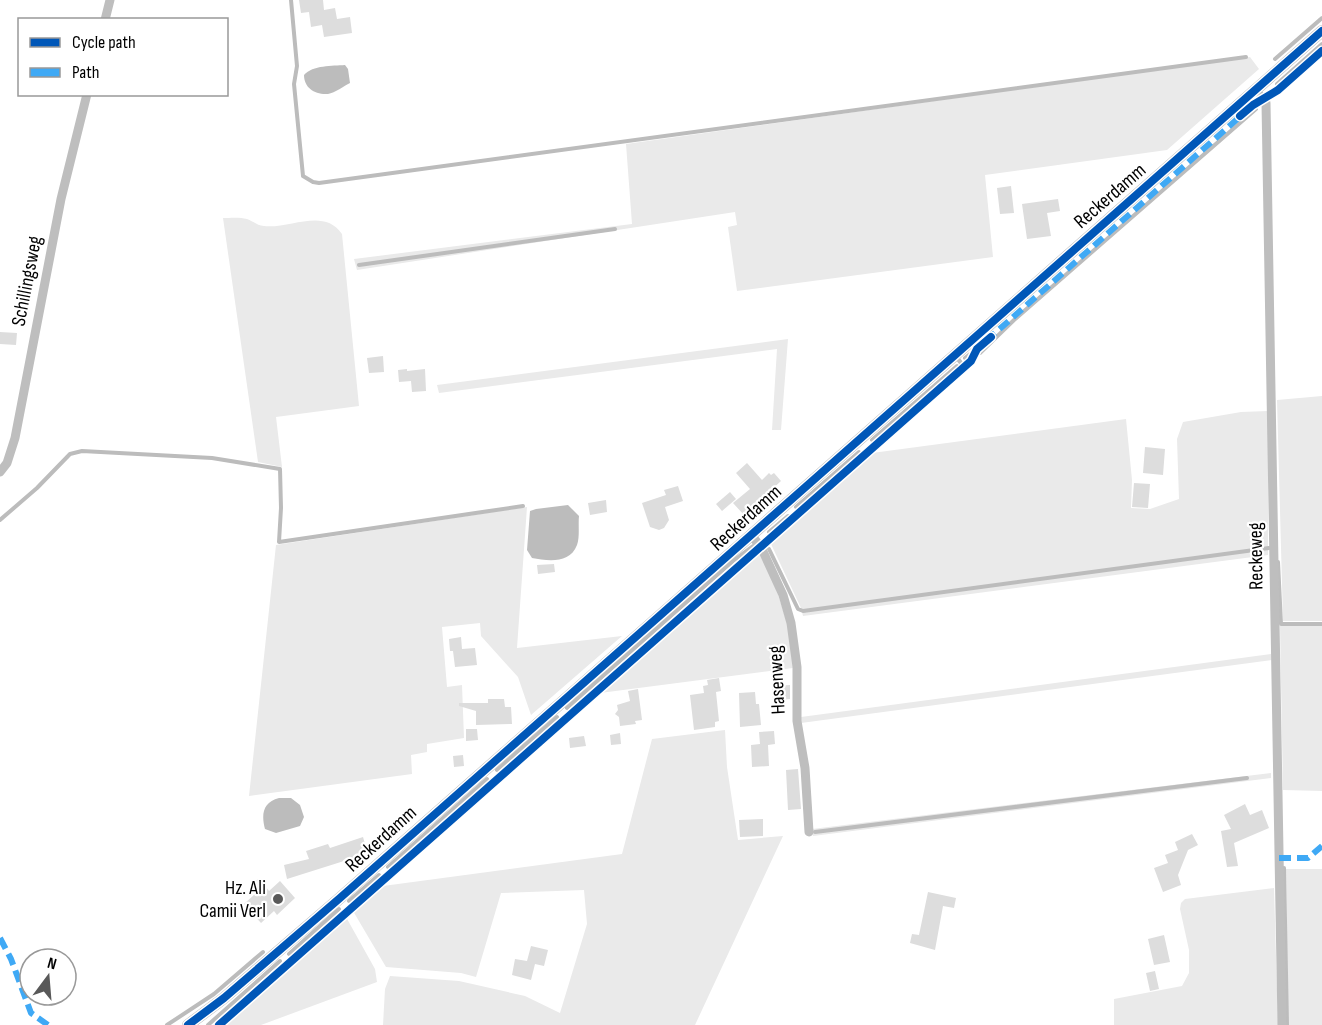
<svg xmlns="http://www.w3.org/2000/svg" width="1322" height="1025" viewBox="0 0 1322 1025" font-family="'Sofia Sans Condensed',sans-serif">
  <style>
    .green { fill: #eaeaea }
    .water { fill: #bcbcbc }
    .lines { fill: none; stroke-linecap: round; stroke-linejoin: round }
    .stream { stroke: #bcbcbc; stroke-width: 4 }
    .building { fill: #ddd }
    .service { stroke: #bebebe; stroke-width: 4.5 }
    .minor { stroke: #bebebe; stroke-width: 9 }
    .tertiary { stroke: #bebebe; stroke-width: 12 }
    .quiet { stroke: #3fa9f5; stroke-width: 6; stroke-dasharray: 12 6; stroke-linecap: butt }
    .cycleway-casing { stroke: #fff; stroke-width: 11 }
    .cycleway { stroke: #0057b8; stroke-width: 8 }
    .poi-dot { fill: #595959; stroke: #fff; stroke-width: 2 }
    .labels { text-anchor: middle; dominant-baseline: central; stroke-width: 4.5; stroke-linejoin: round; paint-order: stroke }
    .street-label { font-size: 20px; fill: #000; stroke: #fff }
    .poi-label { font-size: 20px; fill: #000; stroke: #fff; text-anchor: end }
  </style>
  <rect width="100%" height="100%" fill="#fff"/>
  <path class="green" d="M1250,57l9,12 -92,81 -182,25 8,82 -256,34 -9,-64 9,-2 -2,-13 -378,58 -3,-11 278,-35 -6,-80z
    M223,218c7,0 17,-1 24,1 6,2 9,6 17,7 26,3 60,-19 78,8l17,172 -83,11 6,50 -24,-5z
    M788,339l-7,91h-9l5,-81 -338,44 -2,-8z
    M1322,396v225h-39l-6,-221z
    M1268,411v144l-465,61 -2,-8 -30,-64 101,-91 254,-34 6,61 -1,28 19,1 29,-10 -2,-60 6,-17 58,-10z
    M527,507l-10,141 105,-12 -91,79 -13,-38 -37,-41 -1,-13 -38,4 5,60 15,-2 2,53 -37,6v8l-16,3 1,19 -163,22 27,-251z
    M760,553l18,41 10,32 5,42 -193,25z
    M1280,626h42v165l-39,-1z
    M1271,654l1,6 -471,63v-6z
    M725,730l2,37 11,73 45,-4 -88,189h-312l2,-36 5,-13 69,5 66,15 35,17 27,-89 -3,-34 -83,3 -25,84 -15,-4 -75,-6 -33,-56 30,-25 239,-32 30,-115z
    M1271,773v5l-458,58 -1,-7z
    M1286,869h36v156h-34z
    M1274,888l4,137h-164v-26l68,-13 7,-13v-23l-9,-41 1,-6 4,-4z
    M346,917l29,52 2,13 -116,43h-38z"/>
  <path class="water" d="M345,65l3,4 2,14c-6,3 -15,10 -22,11 -13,1 -24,-6 -24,-19 9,-10 28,-9 41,-10z
    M568,505l11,11c-1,8 1,21 -2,29 -7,19 -29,16 -45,13l-5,-8 3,-39 6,-2z
    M279,798h12l9,7 4,12 -4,9 -24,7 -11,-4c-4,-15 -2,-27 14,-31z"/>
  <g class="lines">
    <path class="stream" d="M291,0l6,66 -3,18 9,92 10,6 6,1 927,-126
      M1275,59l47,-41
      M1277,84l45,-40
      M359,265l256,-36
      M980,353l34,-33 242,-211
      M965,358l5,-4
      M872,440l85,-74
      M796,507l63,-55
      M0,520l37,-32 33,-34 12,-3 130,7 68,11 1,39 -2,34 244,-36
      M769,532l19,-16
      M769,549l29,60 5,2 466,-63
      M1278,562l3,62h41
      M567,708l166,-147 20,-15
      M497,770l60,-53
      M815,832l432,-54
      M388,867l99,-88
      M1284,868l3,157
      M349,901l30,-26
      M289,954l50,-45
      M167,1025l47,-31 49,-42
      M208,1025l72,-64"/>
  </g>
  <path class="building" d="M299,0h24l1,10 11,-2 2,11 13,-2 2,16 -28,4 -2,-12 -11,2 -2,-15 -8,1z
    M1011,186l3,27 -14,1 -3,-26z
    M1058,199l2,12 -13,2 4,23 -24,3 -5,-35z
    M0,332l17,1 -1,12 -16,-1z
    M383,356l1,16 -15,1 -2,-15z
    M407,369v2l18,-2 1,22 -14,1 -1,-11 -12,1 -1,-12z
    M1145,447l20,2 -2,26 -20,-2z
    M747,463l15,17 7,-7 2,2 3,-2 7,8 -37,34 -11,-12 17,-14 -14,-16z
    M1134,483l16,1 -2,24 -16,-1z
    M678,486l5,15 -18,6 4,13 -5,8 -5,2 -9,-3 -8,-24 24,-8 -2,-5z
    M730,492l6,7 -14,12 -6,-7z
    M606,500l1,12 -17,3 -2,-12z
    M554,564l1,8 -17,2 -1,-9z
    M461,637l1,12 13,-1 2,17 -22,2 -2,-16h-3l-1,-12z
    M719,678l2,13 -5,1 3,29 -4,1v5l-21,3 -4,-35 14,-2 -1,-7 5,-1 -1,-5z
    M790,685v14l-17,1 -1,-14z
    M638,689l4,31 -7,1 1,3 -16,2 -1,-9 -4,-3 3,-4 -1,-5 13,-4 -2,-10z
    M755,692l1,12h3l2,21 -21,2 -1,-34z
    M488,699h16l1,8h6l1,17 -36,1v-14l-17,-5v-3h29z
    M466,729h11l1,11 -12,1z
    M774,731l1,13 -7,1 1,21 -17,1 -1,-22 9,-1 -1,-12z
    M620,733l1,11 -10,1 -1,-10z
    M584,736l2,10 -16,2 -1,-10z
    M463,755l1,11 -10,1 -1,-11z
    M798,769l3,40 -13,1 -2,-40z
    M1245,804l5,11 12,-5 7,18 -35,15 4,23 -11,1 -6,-36 10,-2 -7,-14z
    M763,819v17l-23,1 -1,-17z
    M1192,834l6,11 -10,5 -10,25 3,10 -18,7 -9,-24 14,-5 -3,-8 13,-5 -3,-8z
    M363,837l4,14 -5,2 1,2 -76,24 -3,-14 25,-6 -3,-8 22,-7 2,4z
    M259,878l10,13 11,-10 15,17 -18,17 -3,-4 -13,12 -17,-19 11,-10 -6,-7z
    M928,892l28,6 -2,10 -11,-2 -8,44 -25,-7 2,-9 7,1z
    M1164,935l6,27 -16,3 -6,-26z
    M531,946l17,4 -4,16 -9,-2 -4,16 -19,-5 3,-16 12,2z
    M1155,971l4,18 -9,2 -4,-18z"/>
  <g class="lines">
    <path class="service" d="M955,355l9,12"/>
    <path class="minor" d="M105,20l5,-20
      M1255,90l11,13 16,922
      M0,472l7,-9 8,-25 46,-239 26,-105
      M751,535l10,12 22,48 8,28 6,44v54l8,47 4,64"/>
    <path class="tertiary" d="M188,1025l36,-27 116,-100 982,-867"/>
    <path class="quiet" d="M986,341l257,-227
      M1279,858h29l14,-12
      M0,938l11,21 20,54 17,12"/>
    <defs>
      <path id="cycleway" d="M1240,116l13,-11 25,-15 44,-39
        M188,1025l36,-27 116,-100 982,-867
        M219,1025l752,-664 6,-12 14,-12"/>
    </defs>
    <use href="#cycleway" class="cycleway-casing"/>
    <use href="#cycleway" class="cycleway"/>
  </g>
  <circle class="poi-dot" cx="278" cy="899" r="6"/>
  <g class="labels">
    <g class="street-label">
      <text transform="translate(1110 196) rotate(-41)">Reckerdamm</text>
      <text transform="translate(27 281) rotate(-79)">Schillingsweg</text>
      <text transform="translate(746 518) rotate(-42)">Reckerdamm</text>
      <text transform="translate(1256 556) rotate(-91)">Reckeweg</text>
      <text transform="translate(777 680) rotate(-93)">Hasenweg</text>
      <text transform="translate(381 839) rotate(-42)">Reckerdamm</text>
    </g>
    <g class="poi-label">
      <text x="266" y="888">Hz. Ali<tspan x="266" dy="23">Camii Verl</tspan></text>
    </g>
  </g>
  <rect x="18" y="18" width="210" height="78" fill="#ffffff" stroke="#999999" stroke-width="1.5"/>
  <rect x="30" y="38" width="30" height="9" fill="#0057b8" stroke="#999999" stroke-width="1.5"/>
  <text x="72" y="48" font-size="18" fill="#000000">Cycle path</text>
  <rect x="30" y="68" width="30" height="9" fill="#3fa9f5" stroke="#999999" stroke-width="1.5"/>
  <text x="72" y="78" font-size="18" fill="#000000">Path</text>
  <g transform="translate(48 977) rotate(16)"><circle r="28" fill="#ffffff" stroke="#999999" stroke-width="1.5"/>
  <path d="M0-4.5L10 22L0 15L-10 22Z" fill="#595959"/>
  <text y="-9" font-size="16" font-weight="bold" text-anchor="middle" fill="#000000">N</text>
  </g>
</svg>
